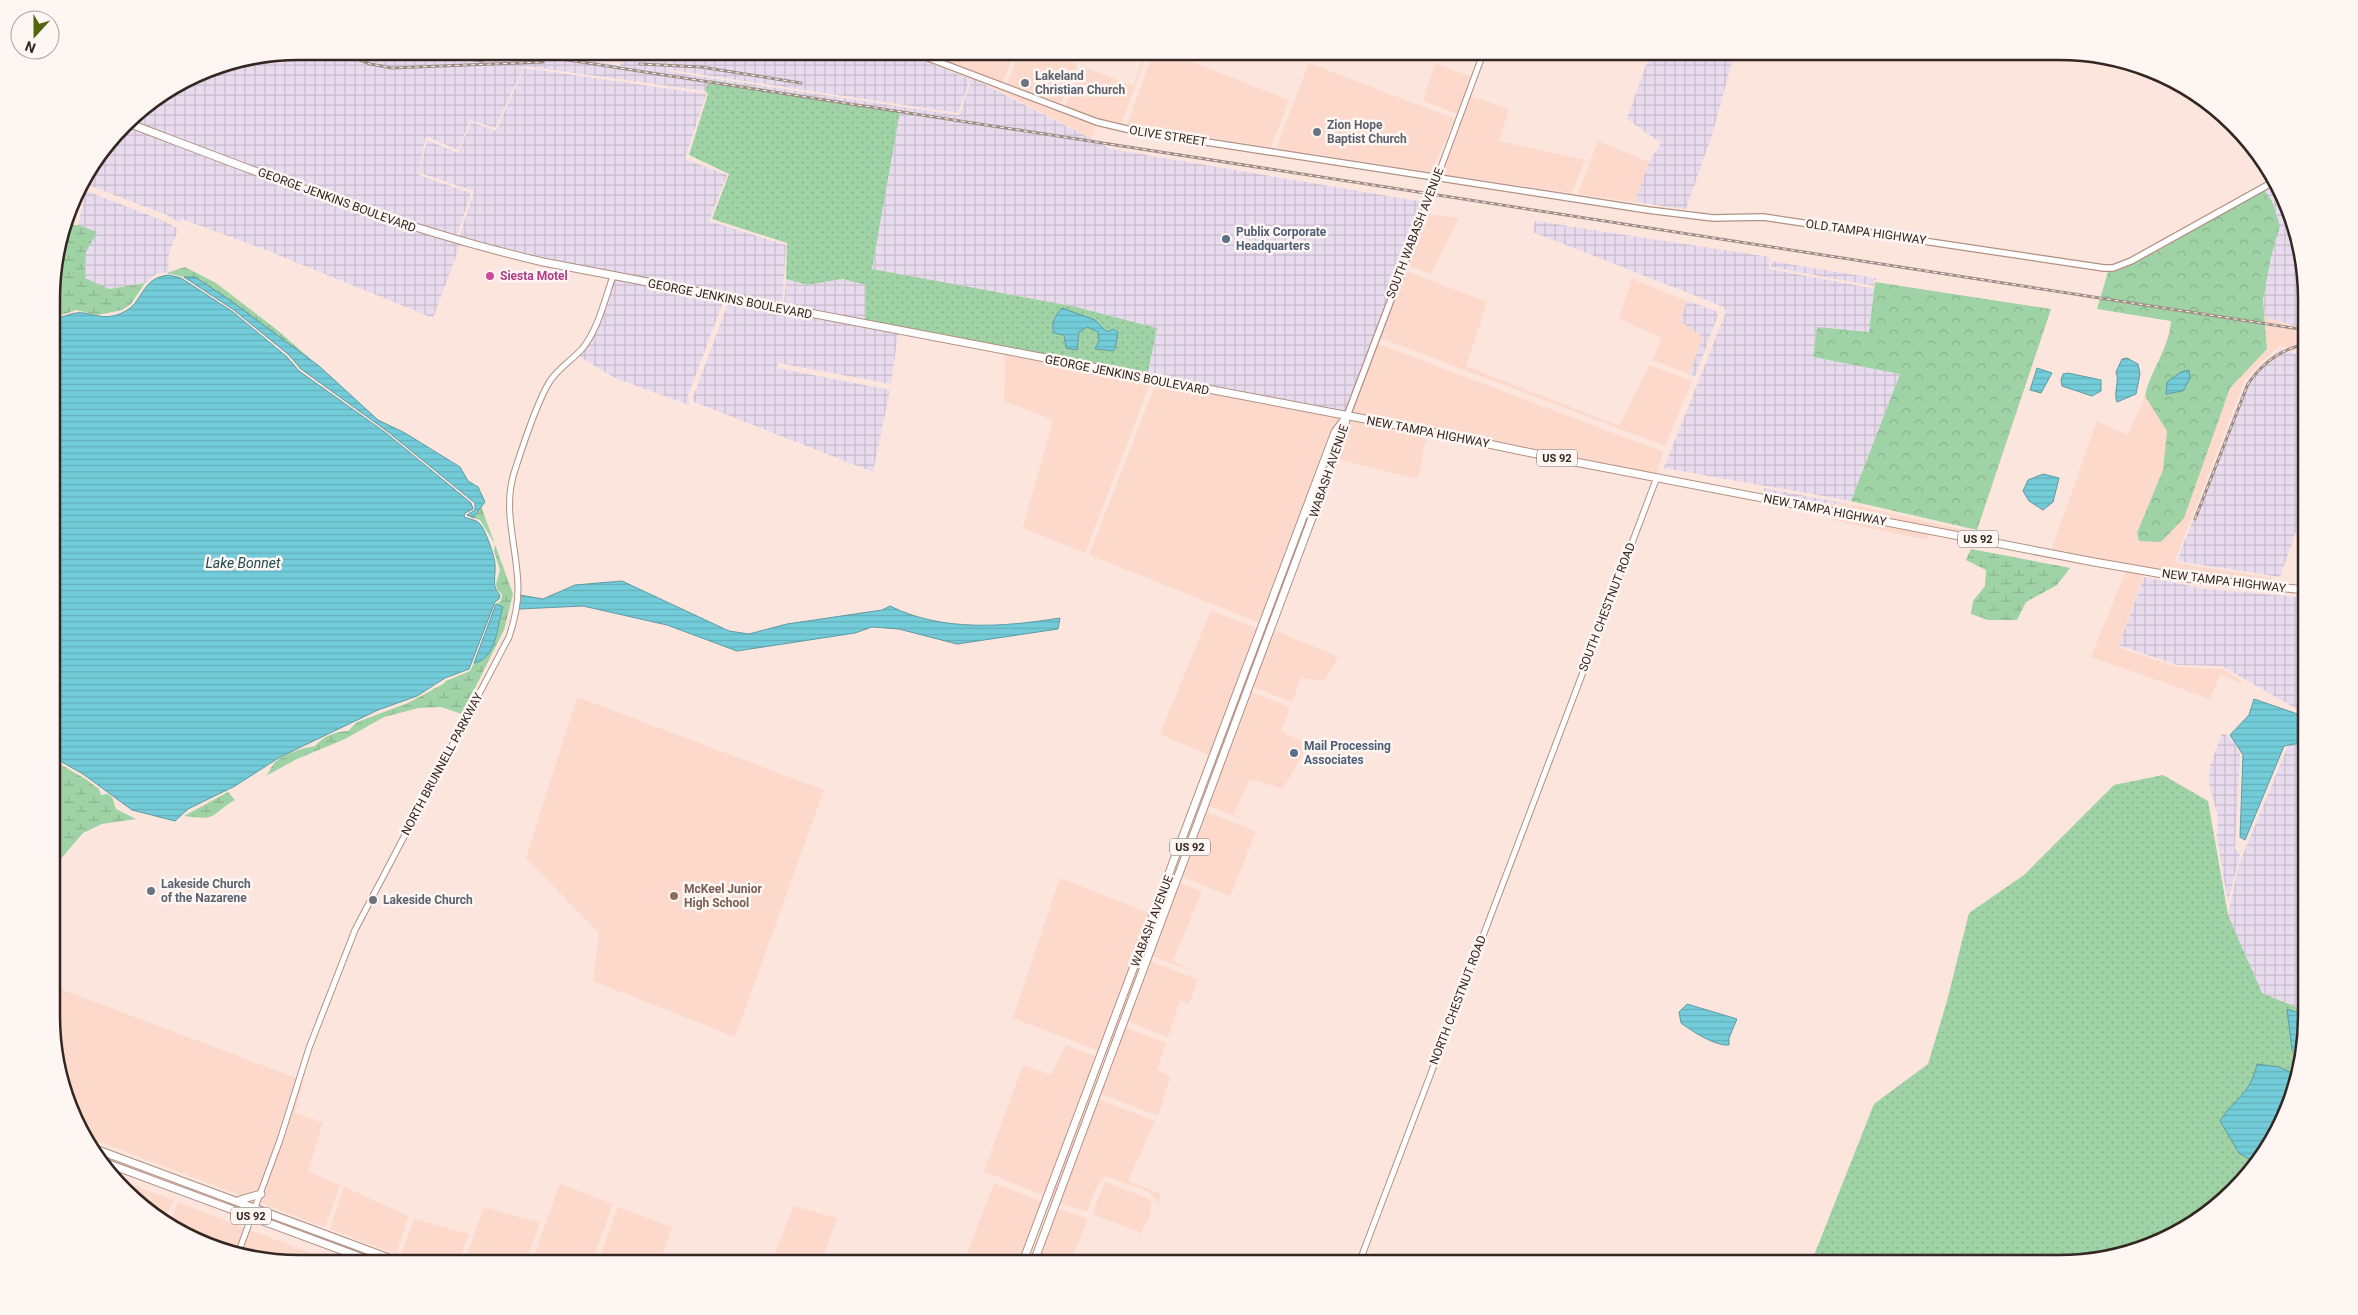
<svg xmlns="http://www.w3.org/2000/svg" width="2358" height="1315" viewBox="0 0 2358 1315" font-family="Roboto,sans-serif">
  <style>
    .built { fill: #fcd9cb }
    .industrial { fill: url(#industrial-grid) }
    .green { fill: url(#green-dots); fill-rule: evenodd }
    .forest { fill: url(#forest-crowns) }
    .wetland { fill: url(#wetland-marsh) }
    .water { fill: url(#water-rules); stroke: #609aa2 }
    .lines { fill: none; stroke-linecap: round; stroke-linejoin: round }
    .tertiary-casing { stroke: #b29083; stroke-width: 7 }
    .secondary-casing { stroke: #b29083; stroke-width: 8 }
    .primary-casing { stroke: #b29083; stroke-width: 9 }
    .tertiary { stroke: #fff; stroke-width: 5 }
    .secondary { stroke: #fff; stroke-width: 5.5 }
    .primary { stroke: #fff; stroke-width: 7 }
    .rail-casing { stroke: #9e8c85; stroke-width: 3 }
    .rail { stroke: #fdf6f3; stroke-width: 1; stroke-dasharray: 4; stroke-linecap: butt }
    .worship-dot { fill: #6b7280; stroke: #fdf6f3; stroke-width: 2 }
    .service-dot { fill: #5c6f8a; stroke: #fdf6f3; stroke-width: 2 }
    .hotel-dot { fill: #d1479c; stroke: #fdf6f3; stroke-width: 2 }
    .education-dot { fill: #8d6e63; stroke: #fdf6f3; stroke-width: 2 }
    .labels { text-anchor: middle; dominant-baseline: central; stroke-width: 5; stroke-linejoin: round; paint-order: stroke }
    .shield { fill: #fdf6f3; stroke: #706460; stroke-width: 1 }
    .shield-label { font-size: 11px; font-weight: bold; fill: #342621 }
    .worship-label { font-size: 12px; font-weight: bold; fill: #5b616d; stroke: #fdf6f3; text-anchor: start }
    .street-label { font-size: 12px; fill: #342621; stroke: #fdf6f3 }
    .service-label { font-size: 12px; font-weight: bold; fill: #4e5e75; stroke: #fdf6f3; text-anchor: start }
    .hotel-label { font-size: 12px; font-weight: bold; fill: #b23c85; stroke: #fdf6f3; text-anchor: start }
    .education-label { font-size: 12px; font-weight: bold; fill: #785e54; stroke: #fdf6f3; text-anchor: start }
    .water-label { font-size: 14px; font-style: italic; fill: #204a4f; stroke: #fdf6f3 }
    .rim { fill: none; stroke: #342621; stroke-width: 2.5 }
  </style>
  <defs>
    <pattern id="industrial-grid" width="8" height="8" patternUnits="userSpaceOnUse" patternTransform="scale(1.25)"><rect width="8" height="8" fill="#e9dbee"/><path d="M0 4h8M4 0v8" fill="none" stroke="#c8bccc"/></pattern>
    <pattern id="green-dots" width="8" height="8" patternUnits="userSpaceOnUse" patternTransform="scale(1.25)"><rect width="8" height="8" fill="#9fd2a5"/><path d="M2 2h.1M6 6h.1" fill="none" stroke="#8ab48e" stroke-width="1.8" stroke-linecap="round"/></pattern>
    <pattern id="forest-crowns" width="20" height="18" patternUnits="userSpaceOnUse" patternTransform="scale(1.25)"><rect width="20" height="18" fill="#9fd2a5"/><path d="M2 6a3 3 0 1 1 6 0M12 15a3 3 0 1 1 6 0" fill="none" stroke="#8ab48e"/></pattern>
    <pattern id="wetland-marsh" width="20" height="14" patternUnits="userSpaceOnUse" patternTransform="scale(1.25)"><rect width="20" height="14" fill="#9fd2a5"/><path d="M1 5h8M5 5V1M11 12h8M15 12V8" fill="none" stroke="#8ab48e"/></pattern>
    <pattern id="water-rules" width="6" height="5" patternUnits="userSpaceOnUse" patternTransform="scale(1.25)"><rect width="6" height="5" fill="#73ccd9"/><path d="M0 2.5h6" fill="none" stroke="#64afba"/></pattern>
  </defs>
  <rect width="100%" height="100%" fill="#fbe5dd"/>
  <path class="built" d="M953,51h62l-13,32 -53,-20z
    M1020,51h24l33,13 -17,42 -53,-21z
    M1146,51h2l-27,73 -23,-4 -33,-12 16,-42 52,20z
    M1154,51h10l125,49 -18,47 -144,-22z
    M1309,63l146,56 -24,53 -155,-24z
    M1435,63l37,14 -14,37 -35,-13z
    M985,83l111,42 -4,14z
    M1470,96l39,13 -10,32 86,19 -13,33 -131,-19z
    M1598,141l51,21 -14,40 -57,-8z
    M1425,214l34,4 -28,56 -25,-9z
    M1404,270l83,32 -21,64 153,60 30,-61 43,16 -27,65 -287,-109z
    M1632,279l55,22 -7,20 23,16 -14,37 -37,-14 10,-22 -43,-19z
    M2265,317l41,12v25l-26,-8 -19,16 -16,18 -70,181 2,2 95,15 -2,6 -83,-9 -136,-24 46,-130 31,14 17,-39 22,35 -4,39 -26,63 47,-15 46,-130 37,-39z
    M1376,343l287,109 -7,22 -305,-60z
    M1005,355l146,27 -66,171 -62,-25 30,-108 -49,-19z
    M1156,383l186,35 -82,205 -171,-68z
    M1349,420l78,14 -9,45 -80,-20z
    M1796,502l59,3 108,25v3z
    M1835,515l95,19 -3,6 -94,-20z
    M2126,571l18,3 -26,73 58,20 46,2 20,12 -1,2 -21,-9 -10,25 -119,-42z
    M1211,610l47,19 -47,127 -51,-22z
    M1275,630l63,27 -14,24 -23,-3 -9,24 -39,-15z
    M1251,692l39,15 -9,24 27,13 -25,45 -33,-10 -17,36 26,11 -50,-20z
    M577,697l247,93 -89,247 -142,-56 6,-48 -73,-75z
    M1207,812l49,19 -26,65 -48,-19z
    M1060,878l91,36 -52,137 -86,-33z
    M1179,883l23,8 -29,70 27,13 -48,-18z
    M1141,958l4,1 -37,96 -4,-2z
    M1150,961l48,19 -9,24 -9,-3 -12,36 -41,-16z
    M53,986l243,92 -37,113 -14,6 -161,-61 -20,-40 -11,-48z
    M1125,1027l41,16 -9,26 13,8 -12,39 -58,-23z
    M1066,1045l31,12 -52,139 -61,-25 39,-106 28,10z
    M301,1080h2l-8,33 28,10 -15,48 32,14 -15,42 -64,-24z
    M1088,1095l5,2 -39,103 -4,-2z
    M1098,1099l57,22 -27,60 33,13 -3,10 -8,-12 -45,-16 -9,12 -9,24 -28,-10z
    M112,1177l61,23 -9,22 -40,-31z
    M1105,1182l42,16 5,6 -3,13 -8,16 -49,-19z
    M994,1183l48,19 -23,62h-56z
    M560,1184l53,20 -22,60h-60z
    M344,1187l65,29 -13,38 -66,-25z
    M178,1202l67,26 -10,27 -60,-24 -6,-5z
    M794,1206l43,12 -17,46h-50z
    M484,1207l56,16 -15,41h-61z
    M618,1207l54,20 -13,37h-62z
    M1057,1208l31,11 -19,45h-33z
    M414,1219l55,15 -11,30h-35l-22,-9z
    M250,1230l65,24 -4,10 -71,-8z"/>
  <path class="industrial" d="M299,51h242l79,15 2,-15h46l2,21 287,43 3,-1 12,-36 139,71 313,53 -79,211 -197,-41 9,-44 -85,-22 -200,-37 27,-158 -190,-31 -4,11 -181,-25 -29,62 -25,-8 -12,30 -30,-13 -3,2 -6,36 52,18 -15,45 -104,-34 -222,-84 5,-7 69,-43z
    M671,51h227l72,28 -12,34 -287,-43z
    M1651,51h84l-23,84 -26,74 -51,-7 14,-40 12,-19 -34,-24z
    M524,68l182,26 -21,65 42,16 -18,46 77,24 -4,60 -209,-41 -114,-26 15,-47 -54,-18 7,-33 31,13 13,-31 25,9z
    M126,125l224,85 110,35 -27,73 -167,-68 -84,-31 -2,4 -13,-8 -79,-30 1,-4 -4,-2z
    M2276,183l18,37 12,63v46l-41,-12 -2,-17 8,-43 9,-31 -8,-25 -8,-11z
    M86,191l78,30 14,8 -9,25 -1,18 -12,2 -11,9 -36,6 -6,-1 -18,-10 1,-26 -8,-27z
    M1535,221l234,36v12l107,20 -7,43 -52,-5 -4,30 87,17 -49,127 -187,-33 62,-156 -2,-5 -191,-75z
    M1771,261l109,18 -6,1v6l-103,-19z
    M615,279l109,21 -36,95 1,10 -74,-27 -37,-22 15,-19z
    M786,279l22,6 34,-6 24,6 32,42 -114,-21z
    M729,301l169,33 -7,50 -113,-21 -1,5 113,22 -17,82 -179,-70 -1,-5z
    M1687,301l29,10 2,4 -23,61 -6,-2 14,-37 -23,-16z
    M2280,349l26,8v146l-26,74 -103,-16 70,-180z
    M1764,488l85,16 -53,-2 -32,-8z
    M2144,577l63,12 99,9v413l-44,-18 -34,-78 11,-51 63,-152 -80,-46 -45,-1 -58,-20z
    M2222,733l6,3 7,8 5,11 -5,94 5,5 -12,49 -11,-65 1,-21 -9,-33 1,-18z"/>
  <path class="green" d="M709,80l191,31 -28,158 200,37 85,22 -9,44 -143,-24 -139,-28v-35l-24,-6 -34,6 -22,-6 1,-36 -75,-24 17,-45 -40,-19 19,-61 -3,-3zM1055,317l46,8 6,7h11l-3,16 -3,3 -17,-2 4,-8 -1,-9 -11,-5 -8,5 -2,14 -10,2 -3,-13 -10,-2 -2,-4z
    M2163,775l45,26 20,114 34,78 44,18v21l-8,48 -24,60 -40,51 -38,31 -58,29 -63,12h-264l63,-159 54,-40 19,-63 22,-88 55,-38 90,-90z"/>
  <path class="forest" d="M2264,190l8,11 8,25 -9,31 -8,43 4,49 -37,39 -46,130 -23,24 -22,-1 -2,-8 26,-63 4,-39 -22,-35c6,-27 24,-47 26,-75l-74,-12 11,-37 14,-4 32,-15z
    M1875,282l176,27 -74,221 -126,-29 49,-127 -87,-17 4,-30 52,5z"/>
  <path class="wetland" d="M66,225h12l19,7 -11,20 -1,26 24,11 36,-6 -14,21 -9,6 -24,5 -22,-5 -23,8v-51z
    M185,267l31,16 60,46 38,33 -119,-85h-11l-17,-4z
    M481,506l32,88 -9,36 -42,84 -21,-7 -22,1 -35,9 -39,22 -48,20 -31,17c3,-3 4,-7 6,-10 8,-12 31,-18 43,-20 9,-10 19,-14 33,-15l9,-9 51,-19 35,-19 3,-3 24,-10 4,-8 14,-9 10,-25 5,-22 -7,-3 5,-3 1,-7 -5,-4 -1,-6 4,-14 -6,-19 1,-7 -15,-24 -6,-2z
    M1971,549l99,19 -13,17 -31,17 -9,18h-29l-17,-6 2,-13 12,-15 1,-16 -20,-10z
    M53,760l34,20 12,9 2,6 7,-1 4,3 4,12 20,10 -34,5 -19,9 -24,28h-6z
    M228,792l7,8c-26,15 -16,21 -51,16z"/>
  <path class="water" d="M169,275l12,3 52,34 54,45 12,14 87,62 85,70 2,6 -8,4 -1,4c5,2 12,3 15,6 6,5 16,34 16,42 1,11 -4,22 5,30l-1,4 -4,3 -26,67 -24,9 -28,18 -39,14 -98,47 -45,29 -47,23 -13,12 -43,-11 -49,-36 -30,-17v-437c7,-2 16,-6 23,-7 16,-2 25,9 46,0 23,-10 17,-35 47,-38z
    M184,277h11l36,24 88,65 59,54 27,13 55,34 8,14 10,6 7,15 -10,13 -1,3 -7,-3 8,-5v-7l-88,-72 -86,-62 -12,-14 -55,-45z
    M1062,308l33,12 12,12 6,-3 5,3 -3,17 -2,2 -18,-2 4,-8 -1,-9 -11,-5 -8,5 -2,18 -11,-2 -2,-13 -10,-2c-4,-8 2,-19 8,-25z
    M2127,358l11,6 2,10 -4,20 -19,8c-4,-10 3,-20 -1,-30l6,-13z
    M2037,368l15,5 -11,20 -11,-3z
    M2189,370l1,8 -7,13 -17,3 1,-12 14,-10z
    M2068,373l33,7v11l-9,5 -30,-10 -1,-6 2,-6z
    M2043,474l16,4 -6,24 -10,8 -14,-9 -6,-10 5,-11z
    M622,581l107,50 20,3 38,-10 95,-14 8,-4c52,26 114,21 170,12l-2,11 -101,15 -58,-15 -27,-2 -17,6 -118,18 -70,-26 -84,-19 -64,3 1,-14 23,4 32,-14z
    M496,604l7,3c-6,18 -6,52 -29,56z
    M2254,699l52,18 -1,25 -21,4 -39,94 -5,-3 3,-82 -13,-20 19,-20z
    M1687,1004l50,15 -8,19v7c-14,1 -36,-13 -48,-22l-2,-11z
    M2287,1009l19,7 -3,36 -11,-2z
    M2257,1064l22,3 20,9 -25,64 -18,23 -17,-10 -19,-32c14,-23 30,-25 37,-57z"/>
  <g class="lines">
    <defs>
      <path id="tertiary" d="M1437,178l47,-127
        M237,1256l43,-116 29,-92 46,-118 154,-293c5,-15 9,-32 9,-48 0,-40 -16,-77 -4,-116 8,-25 23,-72 36,-92 9,-13 22,-21 32,-32 16,-19 23,-50 31,-73
        M1359,1263l298,-786"/>
      <path id="secondary" d="M910,51l187,71 38,9 513,79 65,8 50,-1 341,51h9l18,-7 144,-80
        M1347,416l90,-238"/>
      <path id="primary" d="M128,123c137,52 272,106 415,139l864,165 163,34 524,101 92,16 120,12
        M90,1147l315,117
        M98,1160l281,104
        M240,1200l21,-6
        M1022,1264l313,-832 12,-16
        M1033,1264l310,-829 3,-16"/>
    </defs>
    <use href="#tertiary" class="tertiary-casing"/>
    <use href="#secondary" class="secondary-casing"/>
    <use href="#primary" class="primary-casing"/>
    <use href="#tertiary" class="tertiary"/>
    <use href="#secondary" class="secondary"/>
    <use href="#primary" class="primary"/>
    <defs>
      <path id="rail" d="M338,51l32,13 22,4 151,-6
        M435,51l47,10
        M510,51l1796,279
        M640,64l61,3 100,16
        M2195,519l53,-135c14,-21 33,-35 58,-40"/>
    </defs>
    <use href="#rail" class="rail-casing"/>
    <use href="#rail" class="rail"/>
  </g>
  <g class="worship-dot">
    <circle cx="1025" cy="83" r="5"/>
    <circle cx="1317" cy="132" r="5"/>
    <circle cx="151" cy="891" r="5"/>
    <circle cx="373" cy="900" r="5"/>
  </g>
  <g class="service-dot">
    <circle cx="1226" cy="239" r="5"/>
    <circle cx="1294" cy="753" r="5"/>
  </g>
  <circle class="hotel-dot" cx="490" cy="276" r="5"/>
  <circle class="education-dot" cx="674" cy="896" r="5"/>
  <g class="labels">
    <g class="shield">
      <rect x="1537" y="449.5" width="40" height="17" rx="4"/>
      <rect x="1958" y="530.5" width="40" height="17" rx="4"/>
      <rect x="1170" y="838.5" width="40" height="17" rx="4"/>
      <rect x="231" y="1207.5" width="40" height="17" rx="4"/>
    </g>
    <g class="shield-label">
      <text x="1557" y="458">US 92</text>
      <text x="1978" y="539">US 92</text>
      <text x="1190" y="847">US 92</text>
      <text x="251" y="1216">US 92</text>
    </g>
    <g class="worship-label">
      <text x="1035" y="76">Lakeland<tspan x="1035" dy="14">Christian Church</tspan></text>
      <text x="1327" y="125">Zion Hope<tspan x="1327" dy="14">Baptist Church</tspan></text>
      <text x="161" y="884">Lakeside Church<tspan x="161" dy="14">of the Nazarene</tspan></text>
      <text x="383" y="900">Lakeside Church</text>
    </g>
    <g class="street-label">
      <text transform="translate(1168 136) rotate(9)">OLIVE STREET</text>
      <text transform="translate(337 200) rotate(20)">GEORGE JENKINS BOULEVARD</text>
      <text transform="translate(1866 232) rotate(8)">OLD TAMPA HIGHWAY</text>
      <text transform="translate(1415 233) rotate(-69)">SOUTH WABASH AVENUE</text>
      <text transform="translate(730 299) rotate(11)">GEORGE JENKINS BOULEVARD</text>
      <text transform="translate(1127 375) rotate(11)">GEORGE JENKINS BOULEVARD</text>
      <text transform="translate(1428 432) rotate(11)">NEW TAMPA HIGHWAY</text>
      <text transform="translate(1329 471) rotate(-71)">WABASH AVENUE</text>
      <text transform="translate(1825 510) rotate(11)">NEW TAMPA HIGHWAY</text>
      <text transform="translate(2224 581) rotate(7)">NEW TAMPA HIGHWAY</text>
      <text transform="translate(1607 607) rotate(-69)">SOUTH CHESTNUT ROAD</text>
      <text transform="translate(442 764) rotate(-62)">NORTH BRUNNELL PARKWAY</text>
      <text transform="translate(1152 921) rotate(-69)">WABASH AVENUE</text>
      <text transform="translate(1458 1000) rotate(-69)">NORTH CHESTNUT ROAD</text>
    </g>
    <g class="service-label">
      <text x="1236" y="232">Publix Corporate<tspan x="1236" dy="14">Headquarters</tspan></text>
      <text x="1304" y="746">Mail Processing<tspan x="1304" dy="14">Associates</tspan></text>
    </g>
    <g class="hotel-label">
      <text x="500" y="276">Siesta Motel</text>
    </g>
    <g class="education-label">
      <text x="684" y="889">McKeel Junior<tspan x="684" dy="14">High School</tspan></text>
    </g>
    <g class="water-label">
      <text x="243" y="563">Lake Bonnet</text>
    </g>
  </g>
  <path d="M0 0H2358V1315H0ZM299 60H2059A239 239 0 0 1 2298 299V1016A239 239 0 0 1 2059 1255H299A239 239 0 0 1 60 1016V299A239 239 0 0 1 299 60Z" fill="#fdf6f3" fill-rule="evenodd"/>
  <path class="rim" d="M299 60H2059A239 239 0 0 1 2298 299V1016A239 239 0 0 1 2059 1255H299A239 239 0 0 1 60 1016V299A239 239 0 0 1 299 60Z"/>
  <g transform="translate(35 35) rotate(201)"><circle r="24" fill="#fdf6f3" stroke="#ada39f"/>
  <path d="M0-4L9 19L0 12L-9 19Z" fill="#55650c"/>
  <text y="-8" font-size="14" font-weight="bold" text-anchor="middle" fill="#342621">N</text>
  </g>
</svg>
